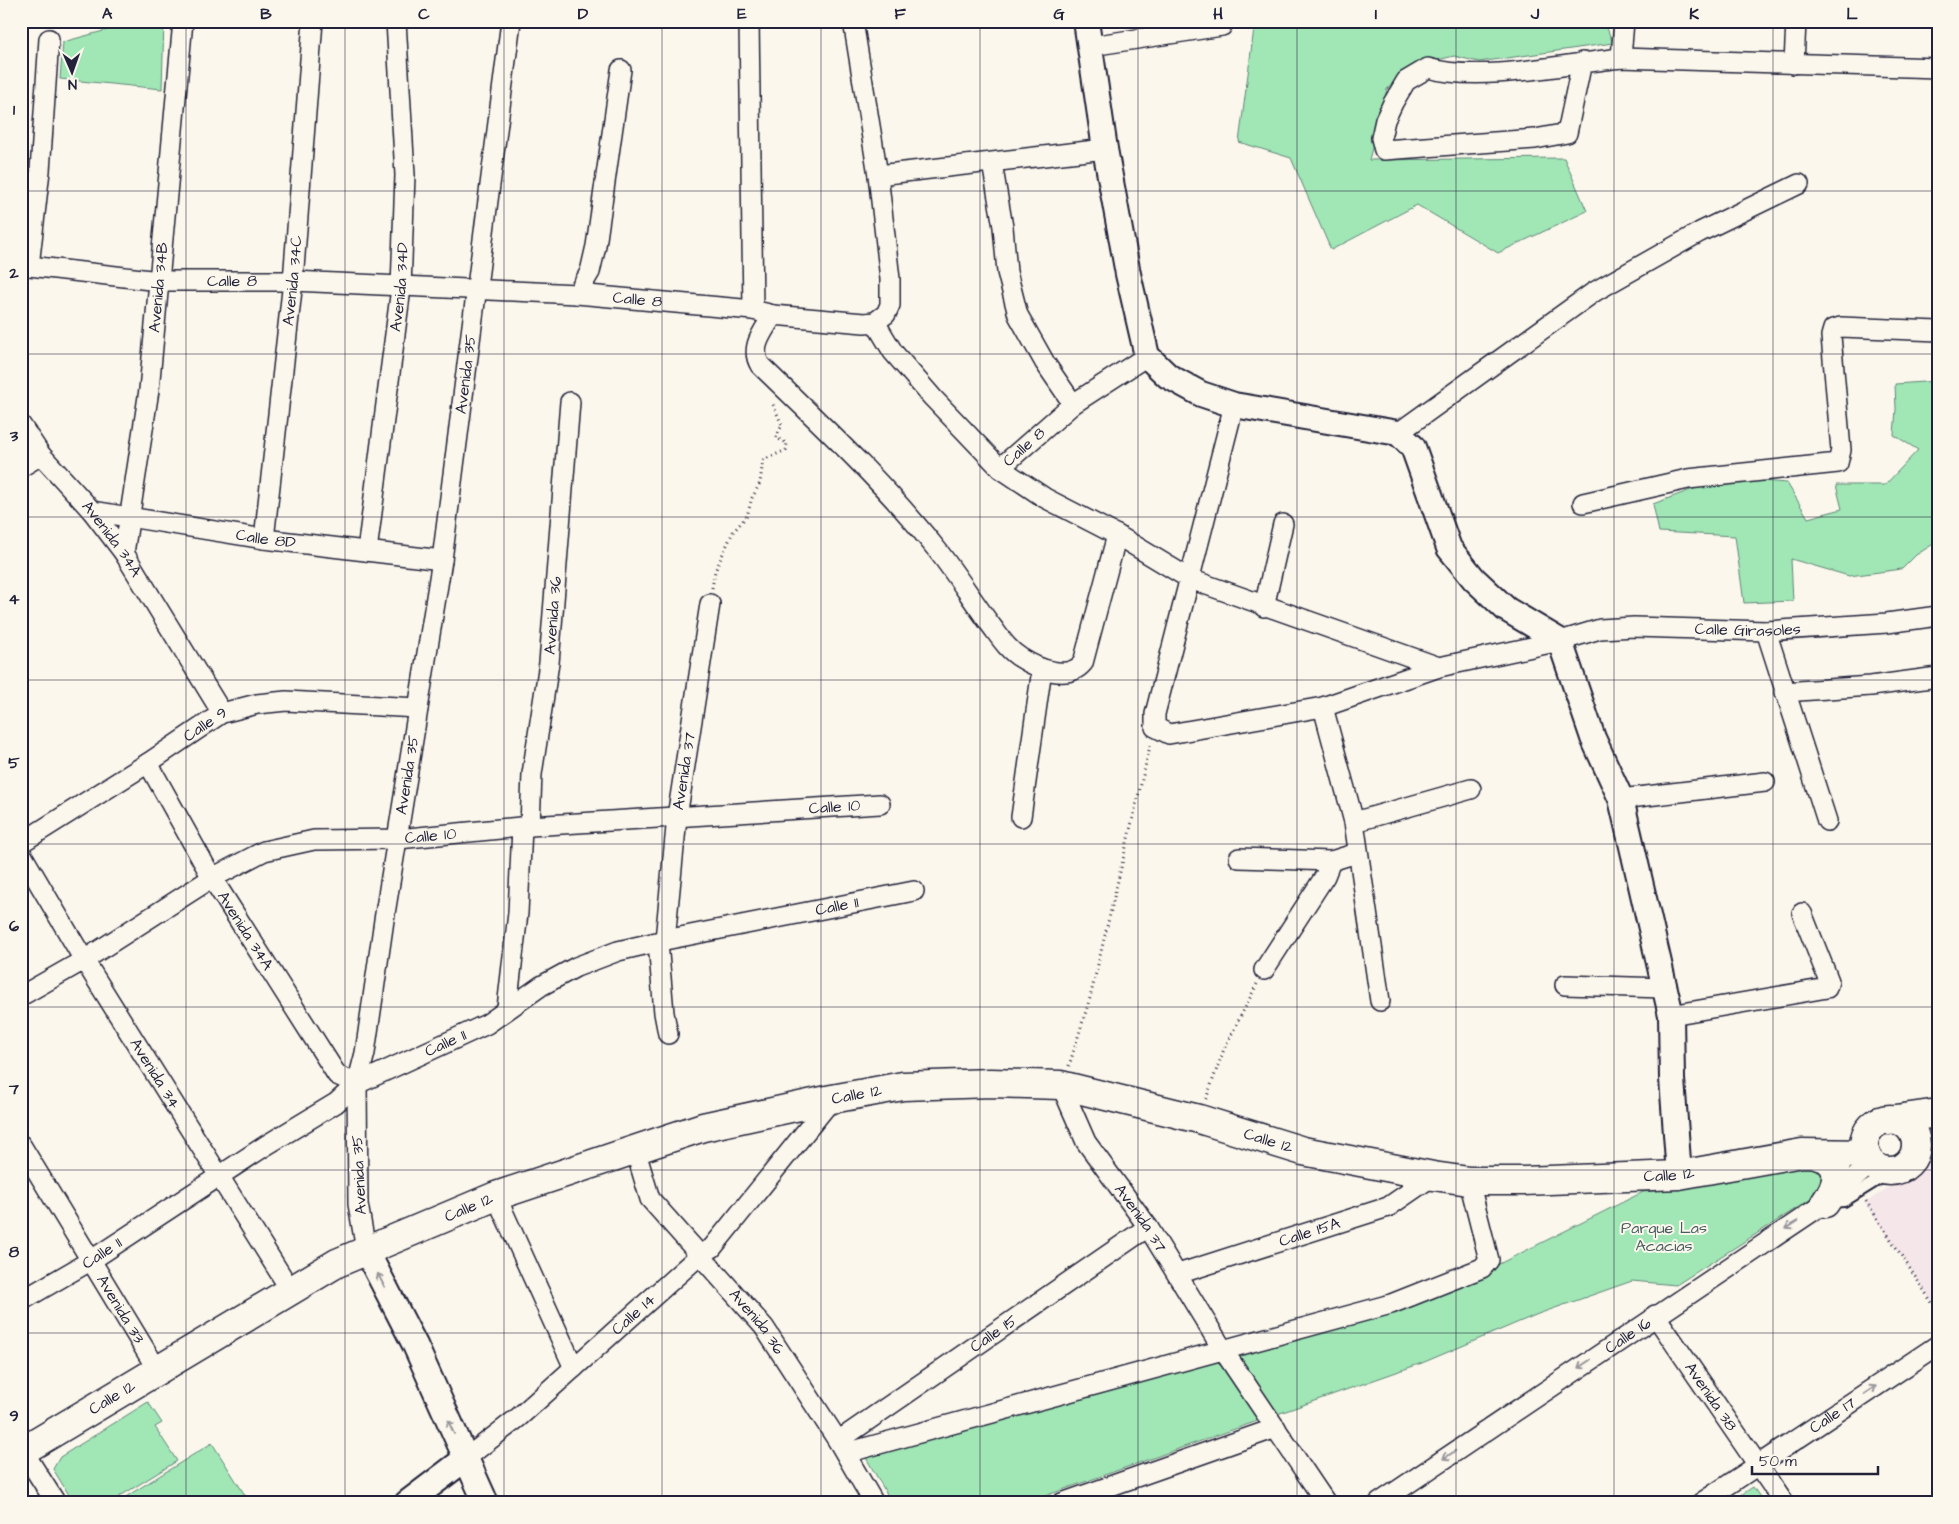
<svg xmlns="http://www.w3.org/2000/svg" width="1959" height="1524" viewBox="0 0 1959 1524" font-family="'Architects Daughter',sans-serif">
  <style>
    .built { fill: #f5e6ea }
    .green { fill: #a0e7b5; stroke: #618478 }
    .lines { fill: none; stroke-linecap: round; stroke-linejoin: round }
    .service-casing { stroke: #22223b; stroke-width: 14 }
    .minor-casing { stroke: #22223b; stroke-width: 22 }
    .tertiary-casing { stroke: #22223b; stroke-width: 28 }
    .secondary-casing { stroke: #22223b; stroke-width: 31 }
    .path { stroke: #22223b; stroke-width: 3; stroke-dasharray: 1 4; stroke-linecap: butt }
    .service { stroke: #fbf7ec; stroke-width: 10 }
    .minor { stroke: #fbf7ec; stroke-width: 19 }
    .tertiary { stroke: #fbf7ec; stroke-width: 24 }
    .secondary { stroke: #fbf7ec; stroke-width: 28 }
    .oneway { stroke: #99979c }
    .grid { fill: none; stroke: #22223b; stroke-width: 1; stroke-opacity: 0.55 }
    .labels { text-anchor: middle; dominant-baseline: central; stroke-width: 4; stroke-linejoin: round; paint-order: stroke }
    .street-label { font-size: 16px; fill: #22223b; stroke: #fbf7ec }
    .park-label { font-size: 16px; fill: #485d60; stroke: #fbf7ec }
    .neatline { fill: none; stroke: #22223b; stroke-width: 2 }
    .grid-label { font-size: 16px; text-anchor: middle; font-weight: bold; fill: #22223b }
  </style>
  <rect width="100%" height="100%" fill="#fbf7ec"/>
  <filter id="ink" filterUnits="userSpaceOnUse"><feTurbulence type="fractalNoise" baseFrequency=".02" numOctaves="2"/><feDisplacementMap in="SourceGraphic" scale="10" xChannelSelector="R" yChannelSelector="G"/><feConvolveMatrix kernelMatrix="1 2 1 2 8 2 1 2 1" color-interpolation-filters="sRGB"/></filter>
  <g filter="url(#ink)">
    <path class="built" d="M1938,1154v157l-73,-108z"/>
    <path class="green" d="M140,21h24l-2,68 -102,-10 3,-37z
      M1255,21h349l9,22 -134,19 -25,-6 -37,9 -30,24 -18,71 195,-2 23,53 -89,42 -81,-48 -86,45 -40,-92 -52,-16z
      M1938,381v160l-22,14 -14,14 -53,7 -58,-17 2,42 -49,2 -9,-67 -76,-4 -6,-28 70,-26 64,5 21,35 34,-9 -6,-24h49l33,-35 -24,-15 2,-26 -1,-25z
      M1812,1162l11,14 -4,18 -143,91 -44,-4 -94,33 -116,49 -397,140h-133l-27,-47 526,-142 104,-48 148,-74 47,-5z
      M148,1402l14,21 -7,4 22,34 -68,42h-35l-21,-34 7,-12z
      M212,1443l38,60h-134z
      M1753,1487l11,16h-35z"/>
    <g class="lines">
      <defs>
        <path id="service" d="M1831,1202l13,-1 48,-30"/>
        <g id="minor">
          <path d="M749,21l4,289"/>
          <path d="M853,21l25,154 12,104v26l-4,9 -11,8"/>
          <path d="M1091,46l131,-20"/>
          <path d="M1621,58l3,-37"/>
          <path d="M1582,62l-15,71 -32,6 -151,11 -3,-12 4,-18 8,-17 13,-22 22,-13c51,15 138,-4 193,-10l317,10"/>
          <path d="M1794,64l2,-43"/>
          <path d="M992,163l11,64 4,45 11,43 27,48 28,41"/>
          <path d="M878,175l227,-26"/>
          <path id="s1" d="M21,265l138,16h134l284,13 176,16 20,5 91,8 11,-1 18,30 40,46 67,70 45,30 72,37 73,44 249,88"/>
          <path d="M29,266l11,-95 9,-132"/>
          <path d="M577,294l13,-22 6,-26 25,-176"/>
          <path d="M773,315c-9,16 -24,32 -13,50 61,59 125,119 178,186 19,24 36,52 55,77 8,11 16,23 28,30 17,11 47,23 62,5l34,-128"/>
          <path id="s2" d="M1234,405l-79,309v13l14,7 154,-27 116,-40 121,-26 40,-12 34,-2 132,4 121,-8 51,-7"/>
          <path id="s3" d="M21,425l20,30 51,56 32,42 98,160"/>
          <path d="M1398,433l196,-141 106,-60 99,-48"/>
          <path d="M21,467l20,-12"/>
          <path id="s4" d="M1000,468l73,-64 74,-48"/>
          <path d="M1583,503l105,-24 150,-16 3,-13 -10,-114 2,-7 8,-2 97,4"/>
          <path id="s5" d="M92,511l172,28 178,21"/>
          <path id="s6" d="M264,539l29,-258 20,-260"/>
          <path id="s7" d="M367,551l34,-263 4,-113 -9,-154"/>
          <path id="s8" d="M124,553l25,-163 34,-369"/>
          <path d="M1264,607l19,-83"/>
          <path d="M1766,631l61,190"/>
          <path d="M1784,692l87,-6 67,-9"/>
          <path d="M1323,707l31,115 26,179"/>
          <path id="s9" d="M148,763l64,115 125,197 20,9"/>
          <path d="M1621,799l144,-17"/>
          <path d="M1021,817l21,-148"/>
          <path d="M1354,822l117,-33"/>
          <path id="s10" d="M530,826l2,-52 17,-111 21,-261"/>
          <path id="s11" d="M21,843l127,-80 74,-50 35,-9 29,-3 132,7"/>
          <path id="s12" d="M21,853l63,107 207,331"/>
          <path d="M1239,858l92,3"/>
          <path id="s13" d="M665,940l12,-123 33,-213"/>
          <path d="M658,942l6,71 4,21"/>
          <path d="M1264,970l61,-94 6,-15 26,-8"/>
          <path d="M1565,985l99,3"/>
          <path id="s14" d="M21,996l63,-36 128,-82 52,-27 50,-11 84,-1 132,-13 350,-22"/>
          <path d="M507,1008l11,-95 4,-86"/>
          <path d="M1671,1015l156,-27 2,-7 -27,-68"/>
          <path id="s15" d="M1061,1085l25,57 62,85 75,123 103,153"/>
          <path id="s16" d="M21,1145l137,226"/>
          <path id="s17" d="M635,1149l15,50 114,128 74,114 36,62"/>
          <path d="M496,1196l78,172"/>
          <path id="s18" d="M366,1250l-8,-46 -1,-120 8,-31 19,-133 58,-360 69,-539"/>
          <path id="s19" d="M1178,1274l210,-67 45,-31"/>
          <path id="s20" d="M21,1301l69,-40 175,-115 71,-43 21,-19 130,-60 54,-38 35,-19 42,-16 47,-11 249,-49"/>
          <path id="s21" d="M1655,1315l129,188"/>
          <path id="s22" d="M838,1441l310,-214"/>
          <path d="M23,1451l33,52"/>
          <path d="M846,1453l545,-149 91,-36 7,-8 -20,-79"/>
          <path id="s23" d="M465,1459l54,-42 182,-163 11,-6 120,-149"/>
          <path d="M1062,1503l214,-75"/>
          <path id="s24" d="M1379,1503l446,-300 47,-40"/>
          <path id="s25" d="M1701,1503l237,-158"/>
        </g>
        <path id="tertiary" d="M1086,21l19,128 23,125 19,82 21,20 33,18 33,11 164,28 15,14 36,101 25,31 32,30 54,32 33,97 28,61 50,216 1,64 7,96
          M366,1250l49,95 71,158
          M407,1503l58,-44"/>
        <g id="secondary">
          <circle cx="1890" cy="1145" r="26"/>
          <path d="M1889,1120l49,-7"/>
          <path d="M1816,1154c28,9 23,29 9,49"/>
          <path id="s26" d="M21,1452l316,-189 159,-67 207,-69 129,-28 71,-13 88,-3 70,2 138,34 104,32 130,25 36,5h54l156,-6 123,-22 64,1"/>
        </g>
      </defs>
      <use href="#service" class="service-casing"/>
      <use href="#minor" class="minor-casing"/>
      <use href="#tertiary" class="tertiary-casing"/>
      <use href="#secondary" class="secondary-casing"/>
      <path class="path" d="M712,588l3,-17 18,-39 14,-16 5,-18 8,-15 3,-23 23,-10 1,-7 -11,-5 6,-13 -10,-23
        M1069,1066l21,-68 61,-256
        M1206,1099l18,-50 33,-65
        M1866,1201l72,111"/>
      <use href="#service" class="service"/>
      <use href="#minor" class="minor"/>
      <use href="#tertiary" class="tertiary"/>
      <use href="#secondary" class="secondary"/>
    </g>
    <defs><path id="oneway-shaft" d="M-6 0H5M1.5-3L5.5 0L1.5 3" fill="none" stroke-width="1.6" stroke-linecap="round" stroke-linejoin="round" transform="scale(1.25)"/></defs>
    <g class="oneway">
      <use href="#oneway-shaft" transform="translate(1792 1225) rotate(147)"/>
      <use href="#oneway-shaft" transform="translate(381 1280) rotate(-117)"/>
      <use href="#oneway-shaft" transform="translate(1584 1364) rotate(146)"/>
      <use href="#oneway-shaft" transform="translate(1870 1390) rotate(-34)"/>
      <use href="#oneway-shaft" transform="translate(451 1427) rotate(-114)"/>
      <use href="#oneway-shaft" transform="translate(1449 1455) rotate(146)"/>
    </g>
  </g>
  <path class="grid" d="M186,21v1482M345,21v1482M504,21v1482M662,21v1482M821,21v1482M980,21v1482M1138,21v1482M1297,21v1482M1456,21v1482M1614,21v1482M1773,21v1482M21,191h1917M21,354h1917M21,517h1917M21,680h1917M21,844h1917M21,1007h1917M21,1170h1917M21,1333h1917"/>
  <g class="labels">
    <g class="street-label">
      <text stroke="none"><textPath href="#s1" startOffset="212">Calle 8</textPath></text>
      <text stroke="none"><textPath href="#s6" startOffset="260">Avenida 34C</textPath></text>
      <text stroke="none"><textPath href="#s7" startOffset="266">Avenida 34D</textPath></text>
      <text stroke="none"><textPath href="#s8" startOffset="268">Avenida 34B</textPath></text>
      <text stroke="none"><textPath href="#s1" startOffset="618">Calle 8</textPath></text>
      <text stroke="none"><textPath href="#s18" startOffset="885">Avenida 35</textPath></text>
      <text stroke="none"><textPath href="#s4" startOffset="32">Calle 8</textPath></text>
      <text stroke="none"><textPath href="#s5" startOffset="176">Calle 8D</textPath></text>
      <text stroke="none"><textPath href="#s3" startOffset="146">Avenida 34A</textPath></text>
      <text stroke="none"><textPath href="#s10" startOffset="212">Avenida 36</textPath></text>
      <text stroke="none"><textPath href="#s2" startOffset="940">Calle Girasoles</textPath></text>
      <text stroke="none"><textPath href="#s11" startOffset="219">Calle 9</textPath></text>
      <text stroke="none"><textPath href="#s13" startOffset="170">Avenida 37</textPath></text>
      <text stroke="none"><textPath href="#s18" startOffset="480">Avenida 35</textPath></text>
      <text stroke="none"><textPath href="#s14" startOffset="856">Calle 10</textPath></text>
      <text stroke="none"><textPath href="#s14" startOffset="451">Calle 10</textPath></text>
      <text stroke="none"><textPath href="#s20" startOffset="918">Calle 11</textPath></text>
      <text stroke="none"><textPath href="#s9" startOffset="194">Avenida 34A</textPath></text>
      <text stroke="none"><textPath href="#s20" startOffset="498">Calle 11</textPath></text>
      <text stroke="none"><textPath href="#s12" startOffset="258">Avenida 34</textPath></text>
      <text stroke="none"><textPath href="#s26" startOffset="916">Calle 12</textPath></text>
      <text stroke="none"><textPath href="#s26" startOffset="1336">Calle 12</textPath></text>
      <text stroke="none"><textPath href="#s26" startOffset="1741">Calle 12</textPath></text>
      <text transform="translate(359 1175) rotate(-93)">Avenida 35</text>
      <text stroke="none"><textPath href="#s26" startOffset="511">Calle 12</textPath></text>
      <text stroke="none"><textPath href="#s15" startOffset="156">Avenida 37</textPath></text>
      <text stroke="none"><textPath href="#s19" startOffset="138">Calle 15A</textPath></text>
      <text stroke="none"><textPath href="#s20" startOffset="94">Calle 11</textPath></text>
      <text stroke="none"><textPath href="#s16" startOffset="192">Avenida 33</textPath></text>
      <text stroke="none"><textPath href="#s23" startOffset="222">Calle 14</textPath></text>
      <text stroke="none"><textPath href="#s17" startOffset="215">Avenida 36</textPath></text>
      <text stroke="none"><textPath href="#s22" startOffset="189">Calle 15</textPath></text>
      <text stroke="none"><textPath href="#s24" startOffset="300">Calle 16</textPath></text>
      <text stroke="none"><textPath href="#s21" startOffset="99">Avenida 38</textPath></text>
      <text stroke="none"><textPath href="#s26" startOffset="106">Calle 12</textPath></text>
      <text stroke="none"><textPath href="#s25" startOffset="158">Calle 17</textPath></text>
    </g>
    <g class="park-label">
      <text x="1664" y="1228">Parque Las<tspan x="1664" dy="18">Acacias</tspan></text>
    </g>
  </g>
  <rect width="1959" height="1524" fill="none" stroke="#fbf7ec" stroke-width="55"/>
  <g transform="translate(72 72) rotate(178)" stroke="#fbf7ec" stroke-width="4" paint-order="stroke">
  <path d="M0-4L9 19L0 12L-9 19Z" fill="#22223b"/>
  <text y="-8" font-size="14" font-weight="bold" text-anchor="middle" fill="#22223b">N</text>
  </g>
  <path d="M1752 1466v8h126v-8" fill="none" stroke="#22223b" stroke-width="2.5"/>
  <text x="1759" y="1466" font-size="15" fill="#22223b" stroke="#fbf7ec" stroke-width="4" paint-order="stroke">50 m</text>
  <rect x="28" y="28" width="1904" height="1468" class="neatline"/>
  <g class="grid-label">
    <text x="107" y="19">A</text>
    <text x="266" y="19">B</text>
    <text x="424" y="19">C</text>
    <text x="583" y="19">D</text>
    <text x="742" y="19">E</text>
    <text x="900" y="19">F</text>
    <text x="1059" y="19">G</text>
    <text x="1218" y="19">H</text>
    <text x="1376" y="19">I</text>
    <text x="1535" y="19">J</text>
    <text x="1694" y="19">K</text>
    <text x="1852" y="19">L</text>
    <text x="14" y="115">1</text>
    <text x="14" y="278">2</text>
    <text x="14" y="441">3</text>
    <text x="14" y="604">4</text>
    <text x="14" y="768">5</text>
    <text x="14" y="931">6</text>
    <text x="14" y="1094">7</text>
    <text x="14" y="1257">8</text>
    <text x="14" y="1421">9</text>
  </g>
</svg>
